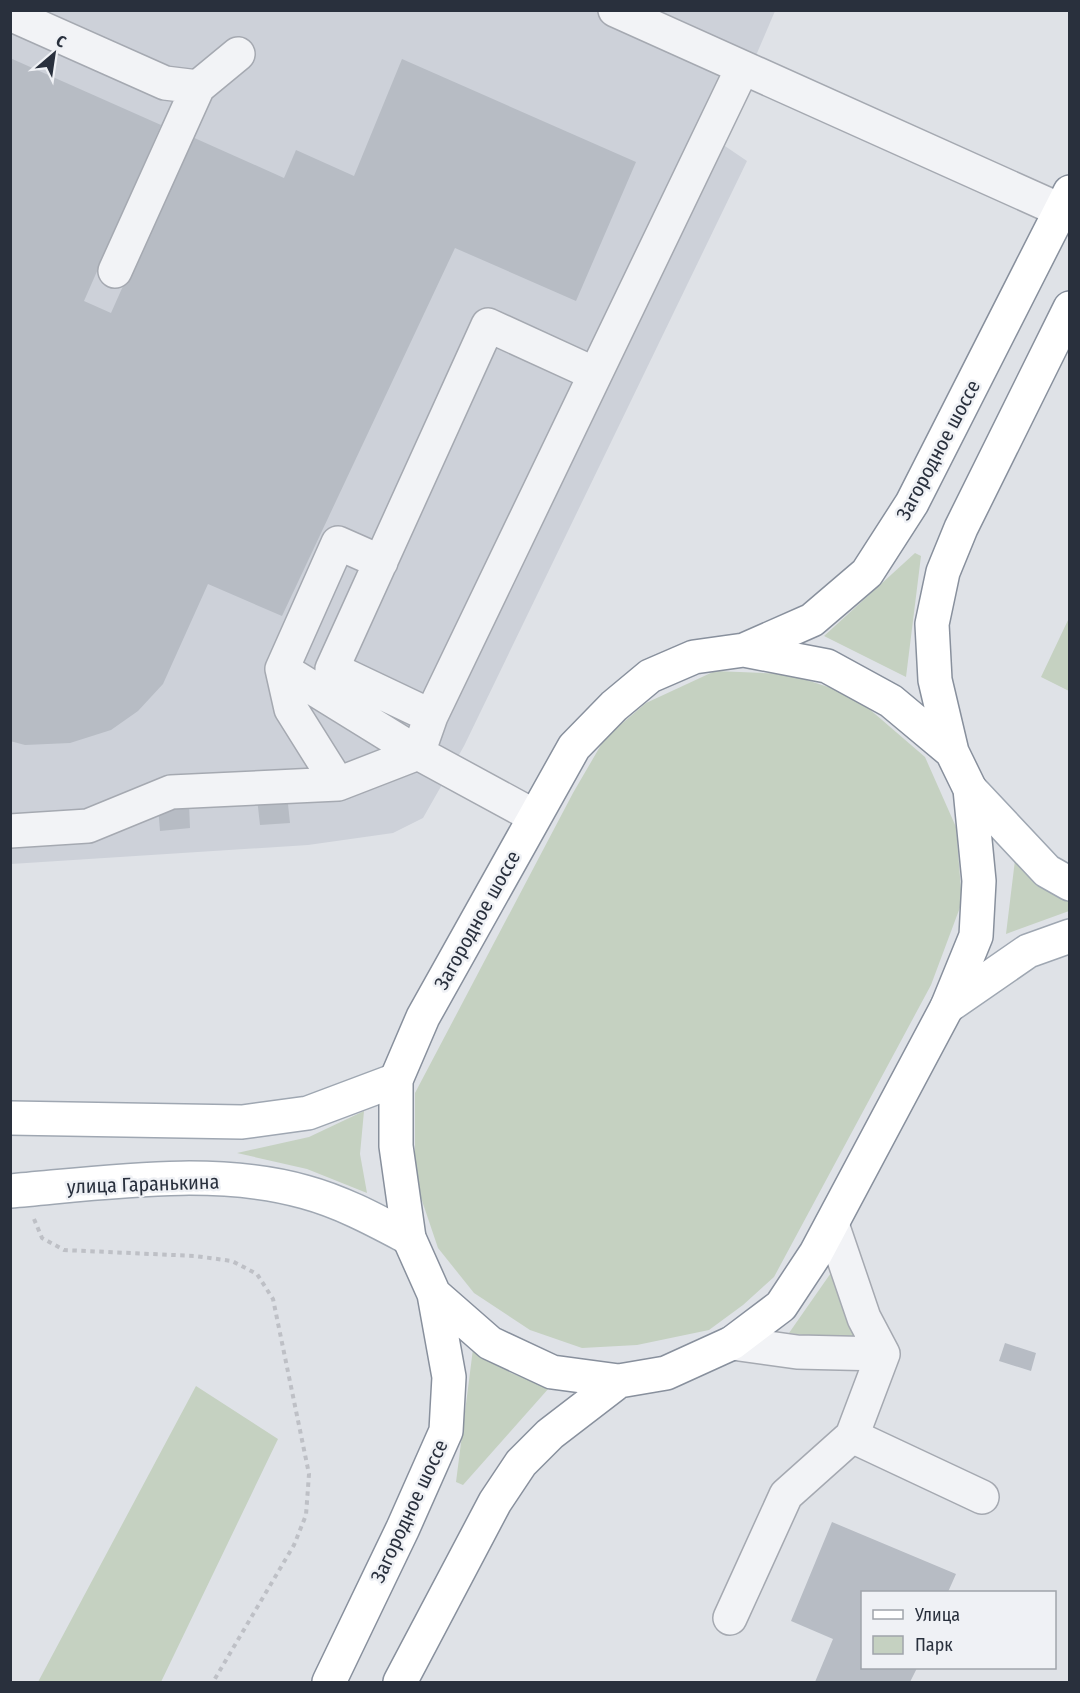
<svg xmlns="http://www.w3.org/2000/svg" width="1080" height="1693" viewBox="0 0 1080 1693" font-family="'Fira Sans Condensed',sans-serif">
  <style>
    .built { fill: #cdd1d9 }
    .green { fill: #c5d1c1 }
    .building { fill: #b7bcc4 }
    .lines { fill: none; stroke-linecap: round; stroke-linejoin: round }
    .minor-casing { stroke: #a5a9b1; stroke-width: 36 }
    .major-casing { stroke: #9fa7b2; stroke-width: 36 }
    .highway-casing { stroke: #88909d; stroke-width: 36 }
    .path { stroke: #bec0c6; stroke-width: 4; stroke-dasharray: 4.5 4.5; stroke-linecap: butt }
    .minor { stroke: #f2f3f6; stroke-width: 33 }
    .major { stroke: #fff; stroke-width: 33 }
    .highway { stroke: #fff; stroke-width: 33 }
    .labels { text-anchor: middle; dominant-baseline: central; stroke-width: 5; stroke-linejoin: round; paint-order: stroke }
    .street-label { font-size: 20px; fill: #29303d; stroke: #eff1f5 }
  </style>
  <rect width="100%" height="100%" fill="#dfe2e7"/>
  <path class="built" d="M11,11h764l-56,131 28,19 -283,585 -41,72 -30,15 -85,12 -297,19z"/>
  <path class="green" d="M915,553l6,3 -15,121 -82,-41z
    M1069,618v73l-28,-14z
    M715,671l73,3 65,21 72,62 31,70 6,75 -31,83 -157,292 -31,28 -34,25 -72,15 -55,3 -52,-18 -56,-37 -36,-45 -23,-68v-87l158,-300 32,-55 41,-35z
    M1015,860l54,41v10l-63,23z
    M364,1111l-4,43 7,39 -60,-24 -70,-16 72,-16z
    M833,1270l30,73 -74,-10z
    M473,1349l38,24 38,15 -86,97 -7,-3z
    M196,1386l82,53 -117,243h-123z"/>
  <path class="building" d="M10,58l151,67 -77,176 27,12 79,-177 94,42 12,-28 58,26 48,-117 234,103 -60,139 -121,-53 -173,368 -74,-32 -45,100 -25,27 -27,19 -41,13 -45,2 -15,-4z
    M287,795l3,28 -30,2 -3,-27z
    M189,804l1,24 -30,3 -2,-25z
    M1005,1343l31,10 -5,18 -32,-10z
    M832,1522l124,52 -8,18h-86v76h55l-7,14h-95l18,-43 -42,-18z"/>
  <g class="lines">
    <defs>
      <path id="minor" d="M615,10l445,200
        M10,14l155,69 33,4 40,-33
        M115,271l83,-184
        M282,669l136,84 116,63
        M431,716l-99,-47 156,-344 107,49
        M338,784l-47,-75 -9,-40 56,-126 43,19
        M10,831l78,-5 83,-34 167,-8 80,-31 13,-37 311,-647
        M732,1343l65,9 86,2
        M852,1436l130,61
        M730,1618l56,-123 66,-59 31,-82 -19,-36 -32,-94"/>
      <path id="major" d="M970,789l77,82 23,13
        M947,1007l81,-56 42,-15
        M10,1118l232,4 66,-9 88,-33
        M10,1191c93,-8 205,-25 295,1 37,10 70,28 104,46"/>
      <path id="highway" d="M744,650l83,16 64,35 61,51
        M434,1294l56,49 62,29 67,9 47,-8 66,-30 49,-37 35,-53 131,-246 29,-71 3,-55 -9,-92 -18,-37 -17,-72 -3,-56 11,-52 18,-44 109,-220
        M329,1682l74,-154 43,-97 3,-54 -15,-83 -25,-56 -13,-92v-66l27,-63 151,-270 40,-41 36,-30 44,-19 50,-7 68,-30 55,-47 45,-70 158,-311
        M400,1682l95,-180 26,-39 29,-29 69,-53"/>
    </defs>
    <use href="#minor" class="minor-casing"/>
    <use href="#major" class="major-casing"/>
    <use href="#highway" class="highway-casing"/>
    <path class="path" d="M34,1219l8,19 22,12 131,6 37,5 25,13 16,25 36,175 -3,41 -12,30 -81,137"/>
    <use href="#minor" class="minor"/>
    <use href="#major" class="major"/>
    <use href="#highway" class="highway"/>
  </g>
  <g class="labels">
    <g class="street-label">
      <text transform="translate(938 450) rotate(-62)">Загородное шоссе</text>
      <text transform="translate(477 920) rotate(-61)">Загородное шоссе</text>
      <text transform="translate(143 1184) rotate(-2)">улица Гаранькина</text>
      <text transform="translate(409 1511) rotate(-65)">Загородное шоссе</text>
    </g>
  </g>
  <rect width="1080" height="1693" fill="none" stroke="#29303d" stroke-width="24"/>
  <rect x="861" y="1591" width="195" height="78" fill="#eff1f5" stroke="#a0a4ab" stroke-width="1.5"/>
  <rect x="873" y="1610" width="30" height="9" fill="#ffffff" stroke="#a0a4ab" stroke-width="1.5"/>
  <text x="915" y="1621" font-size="18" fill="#29303d">Улица</text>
  <rect x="873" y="1636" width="30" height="18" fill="#c5d1c1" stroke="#a0a4ab" stroke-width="1.5"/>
  <text x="915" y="1651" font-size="18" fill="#29303d">Парк</text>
  <g transform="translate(54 54) rotate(29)" stroke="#eff1f5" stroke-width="4.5" paint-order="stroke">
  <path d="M0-4.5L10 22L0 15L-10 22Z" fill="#29303d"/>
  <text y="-9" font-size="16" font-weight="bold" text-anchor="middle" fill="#29303d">С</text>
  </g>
</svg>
